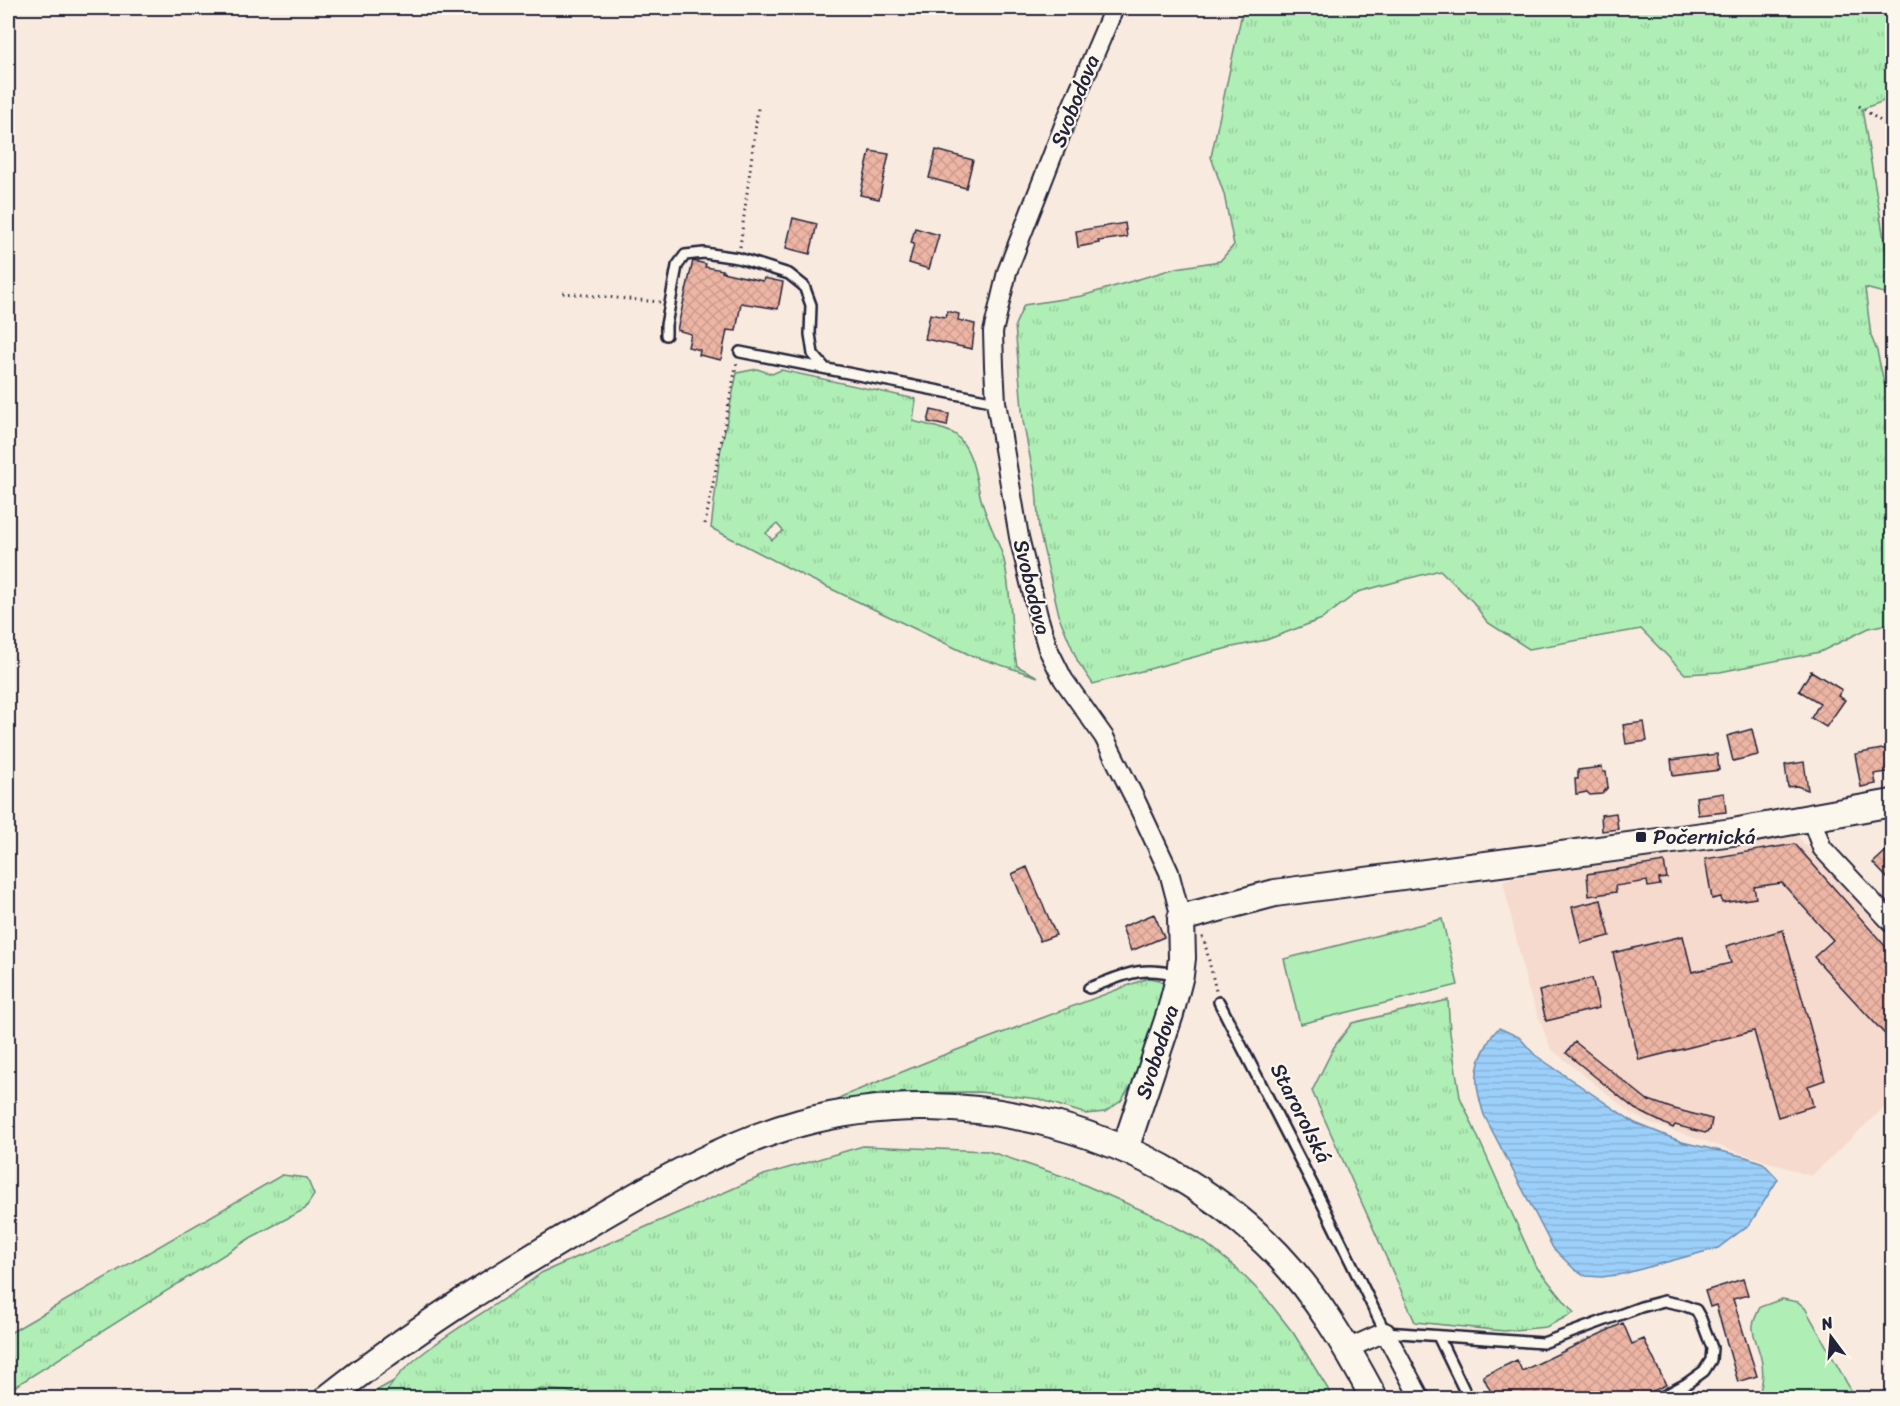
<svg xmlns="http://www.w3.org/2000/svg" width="1900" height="1406" viewBox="0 0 1900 1406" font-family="Sriracha,sans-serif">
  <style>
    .built { fill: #f5dacd }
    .grass { fill: url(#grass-tufts); stroke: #688878; stroke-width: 1.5; fill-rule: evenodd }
    .forest { fill: url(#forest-firs); stroke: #688878; stroke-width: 1.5 }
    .pitch { fill: #afeeb5; stroke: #688878; stroke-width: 1.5 }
    .water { fill: url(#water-rules); stroke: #6b8aae; stroke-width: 1.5 }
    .building { fill: url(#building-cross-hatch); stroke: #22223b; stroke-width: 1.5 }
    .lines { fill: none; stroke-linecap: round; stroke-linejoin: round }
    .lane-casing { stroke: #22223b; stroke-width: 14 }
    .street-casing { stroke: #22223b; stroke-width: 22 }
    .secondary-casing { stroke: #22223b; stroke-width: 30 }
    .path { stroke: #22223b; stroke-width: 3; stroke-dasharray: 1.5 4.5; stroke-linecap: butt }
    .lane { stroke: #fbf7ec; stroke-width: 9 }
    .street { stroke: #fbf7ec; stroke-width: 18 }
    .secondary { stroke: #fbf7ec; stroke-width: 26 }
    .poi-dot { fill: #22223b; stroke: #fbf7ec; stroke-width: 2 }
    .labels { text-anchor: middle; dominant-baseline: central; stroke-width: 4.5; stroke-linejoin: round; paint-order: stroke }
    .street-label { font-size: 21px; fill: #22223b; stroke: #fbf7ec }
    .poi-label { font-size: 21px; fill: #22223b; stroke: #fbf7ec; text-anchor: start }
  </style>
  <defs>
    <pattern id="grass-tufts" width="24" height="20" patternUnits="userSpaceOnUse" patternTransform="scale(1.5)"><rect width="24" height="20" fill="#afeeb5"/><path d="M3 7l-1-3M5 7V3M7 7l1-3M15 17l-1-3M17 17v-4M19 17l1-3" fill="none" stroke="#96cc9d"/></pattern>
    <pattern id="forest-firs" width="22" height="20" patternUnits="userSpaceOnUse" patternTransform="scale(1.5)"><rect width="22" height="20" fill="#afeeb5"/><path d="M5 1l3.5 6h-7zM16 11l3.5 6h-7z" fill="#96cc9d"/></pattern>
    <pattern id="water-rules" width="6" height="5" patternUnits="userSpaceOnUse" patternTransform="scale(1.5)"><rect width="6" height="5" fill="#9cd0fa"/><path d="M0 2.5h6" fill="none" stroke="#86b2d7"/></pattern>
    <pattern id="building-cross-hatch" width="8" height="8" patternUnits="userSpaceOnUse" patternTransform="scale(1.5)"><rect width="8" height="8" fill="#edb5a4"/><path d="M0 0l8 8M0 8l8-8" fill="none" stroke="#cb9b8e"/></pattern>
  </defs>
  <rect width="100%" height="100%" fill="#f8eade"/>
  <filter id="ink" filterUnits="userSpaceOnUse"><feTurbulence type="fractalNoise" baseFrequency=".0167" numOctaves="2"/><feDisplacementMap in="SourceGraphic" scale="12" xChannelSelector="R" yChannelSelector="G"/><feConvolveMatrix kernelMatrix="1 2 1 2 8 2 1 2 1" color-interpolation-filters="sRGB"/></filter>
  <g filter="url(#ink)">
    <path class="built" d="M1792,830l100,111v159l-81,76 -158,-52 -18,-8 -84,-67 -23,-60 -25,-108 62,-15z"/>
    <path class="grass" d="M1243,8h649v90l-30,11 30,177v9l-27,-7 6,48 6,15 15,67v205l-23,5 -49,24 -100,20 -35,2 -44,-45 -112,20 -42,-27 -14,-20 -33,-32 -82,22 -36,27 -56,21 -38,8 -135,36 -15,-22 -18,-43 -21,-89 -3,-42 -13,-67 -8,-96 9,-20 58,-9 94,-28 44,-7 14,-16 -10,-51 -13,-37z
      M757,369l15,5 9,-4 135,29 -3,22c10,3 37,8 44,15 16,16 18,38 23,59 5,23 18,43 24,65 8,35 6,71 13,106l21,11 -68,-22 -166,-79 -93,-48 9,-75 17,-80zM777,524l6,7 -11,9 -6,-7z
      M1148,978l12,2 5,6 -26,88 -18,27 -16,11 -19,2 -47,-15 -60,-7 -97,1 -46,9 5,-5 100,-41z
      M1448,1000l2,33 10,64 75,168 39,48 -28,14 -42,4 -89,-9 -103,-231 22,-44 18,-24z
      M863,1146l125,5 83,28 82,36 51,27 30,24 32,32 28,36 34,55 3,9h-739l-54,-9 -25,9h-131c26,-49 114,-89 159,-125l223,-98z
      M282,1175l25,3 7,17 -9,14 -53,28 -244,154v-57z"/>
    <path class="forest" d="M394,1381l-12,17h-19z
      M538,1389l28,2 26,7h-79z"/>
    <path class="pitch" d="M1442,919l16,66 -158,39 -16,-65z
      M1782,1299l16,3 7,6 48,86v4h-96c8,-16 7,-33 1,-50 -2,-8 -6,-15 -5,-23 1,-6 5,-13 7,-18z"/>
    <path class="water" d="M1499,1028l20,9 16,18 100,68 47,19 64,15 17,6 15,16 -28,45 -32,24 -95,26 -21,3 -16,-1 -11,-6 -22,-22 -69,-133c-9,-29 -12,-45 4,-72 3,-6 6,-11 11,-15z"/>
    <path class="building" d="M936,150l37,10 -7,28 -37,-10z
      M870,151l19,3 -10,45 -19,-4z
      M793,218l24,6 -7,30 -24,-6z
      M1125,223l2,14 -29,4 1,2 -21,4 -2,-16z
      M915,228l24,7 -10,34 -20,-6 5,-19 -3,-1z
      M693,261l13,3 -1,3 18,3 -1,2 41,9 1,-3 19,4 -5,27 -37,-6 -5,28 -9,-1 -6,30 -22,-5 1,-5 -12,-3 3,-13 -14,-4z
      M947,311l12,3 -1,6 17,4 -3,25 -47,-10 5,-25 16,3z
      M931,410l18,4 -2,12 -19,-4z
      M1811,671l31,19 -4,6 7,4 -19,27 -15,-9 9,-15 -21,-12z
      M1644,722l3,19 -21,3 -3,-19z
      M1752,729l6,26 -25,6 -6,-25z
      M1893,747v24l-19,3 2,10 -15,3 -6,-33z
      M1717,754l2,16 -46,6 -2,-16z
      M1804,762l4,28 -11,-4 -9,1 -3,-22z
      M1602,767l1,5h3l2,15 -6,7 -12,1 -3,-3 -11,2 -1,-15h3v-9z
      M1724,793l2,19 -28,3 -2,-18z
      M1616,813l2,16 -16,2 -1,-16z
      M1795,844l98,111v88l-79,-86 19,-17 -51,-57 -28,4 2,11 -34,5 -1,-6 -9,2 -7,-40z
      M1886,851l7,6v27l-20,-21z
      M1664,862l3,16 -8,1 1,6 -12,2 -1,-6 -32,5 1,6 -27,4 -2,-22z
      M1027,867l29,68 -16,6 -28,-67z
      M1601,900l9,36 -29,7 -9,-36z
      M1154,914l10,23 -33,14 -9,-24z
      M1783,930l42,150 -17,6 5,20 -35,11 -24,-86 -115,29 -26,-107 70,-17 9,36 39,-9 -5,-17z
      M1592,978l7,30 -53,13 -7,-30z
      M1575,1042l75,60 -1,-2 22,8 41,11 -2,11 -5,3 -30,-8 -2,3 -38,-19 -69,-56z
      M1743,1279l5,16 -15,4 24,77 -19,6 -22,-77 -6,2 -5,-16z
      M1623,1323l9,21 12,-5 22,46 -28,13h-144l-11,-22 34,-16 5,11z"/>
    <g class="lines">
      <defs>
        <path id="lane" d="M666,335v-10l11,-59 8,-11 19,-2 34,5 51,16 15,12 7,19 -1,29 3,20 12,14
          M740,352l256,50
          M1089,988c36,-13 50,-23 89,-13
          M1219,1002l106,207 60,123 158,11 98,-36 23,-6 19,4 13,5 5,9 11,29 -1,12 -7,11 -18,13 -26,14
          M1438,1336l30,62"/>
        <path id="street" d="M1114,8l-49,115 -58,149 -14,60 1,34 2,36 23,135 19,79 10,33 15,30 41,58 30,60 35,75 12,46
          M1811,818l11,30 70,75
          M1347,1349l38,-17 35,66"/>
        <path id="secondary" d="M1125,1149l45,-135 10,-39 2,-17 -1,-40 94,-25 458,-61 159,-29
          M328,1398c81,-65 169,-120 258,-173 68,-40 138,-81 214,-102 166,-45 357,7 477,131 40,42 70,93 97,144"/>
      </defs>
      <use href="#lane" class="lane-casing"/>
      <use href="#street" class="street-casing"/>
      <use href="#secondary" class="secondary-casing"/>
      <path class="path" d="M1859,106l33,23
        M740,247l18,-139
        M563,293l97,9
        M705,524l32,-162
        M1202,937l2,2 12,52"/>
      <use href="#lane" class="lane"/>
      <use href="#street" class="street"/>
      <use href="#secondary" class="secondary"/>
    </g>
  </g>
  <rect class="poi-dot" x="1635" y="831" width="12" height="12" rx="3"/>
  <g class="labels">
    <g class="street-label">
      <text transform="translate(1075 101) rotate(-68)">Svobodova</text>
      <text transform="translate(1032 587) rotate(76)">Svobodova</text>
      <text transform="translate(1157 1052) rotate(-72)">Svobodova</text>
      <text transform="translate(1301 1113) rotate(63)">Starorolská</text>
    </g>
    <g class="poi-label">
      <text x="1653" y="837">Počernická</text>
    </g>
  </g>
  <rect width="1900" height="1406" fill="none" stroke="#fbf7ec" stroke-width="30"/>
  <rect x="15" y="15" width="1870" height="1376" fill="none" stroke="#22223b" stroke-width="2" filter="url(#ink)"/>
  <g transform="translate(1831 1337) rotate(344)" stroke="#fbf7ec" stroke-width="4.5" paint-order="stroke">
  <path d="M0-4.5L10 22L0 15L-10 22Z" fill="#22223b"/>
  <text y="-9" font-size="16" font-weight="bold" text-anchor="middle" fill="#22223b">N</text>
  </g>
</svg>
